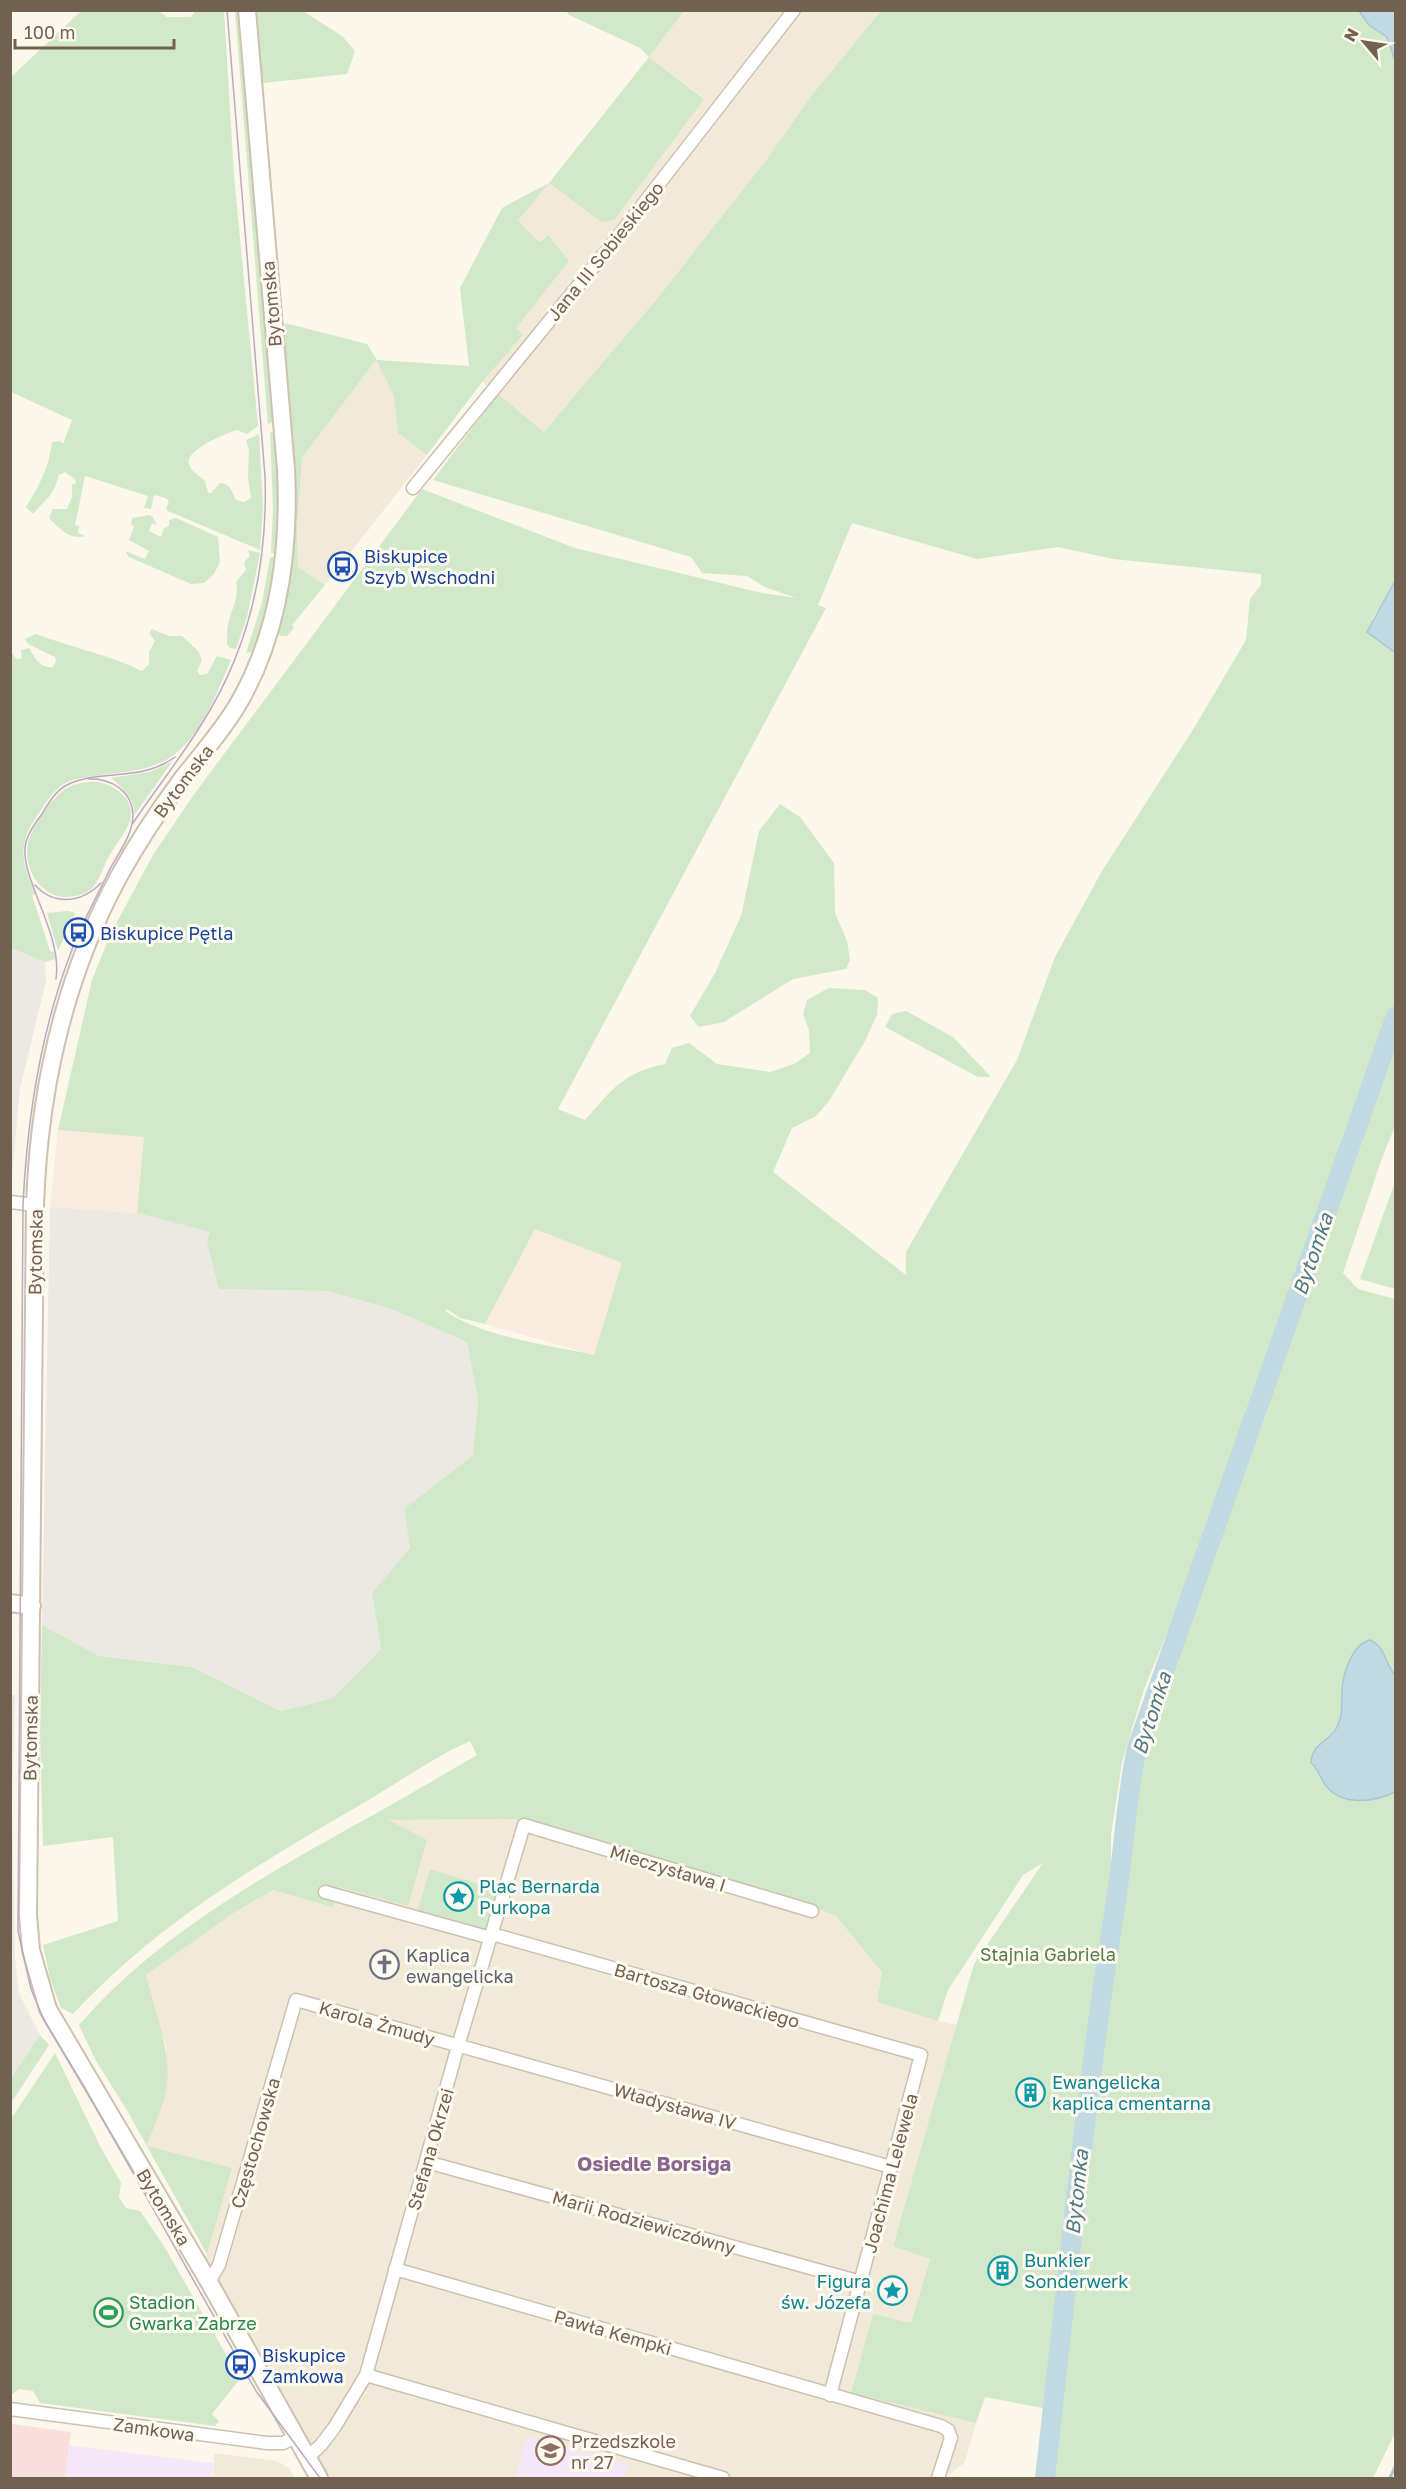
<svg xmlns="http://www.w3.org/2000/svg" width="1406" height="2489" viewBox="0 0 1406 2489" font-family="'Golos Text',sans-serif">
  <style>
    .residential { fill: #f2ead9 }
    .commercial { fill: #faebdf }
    .industrial { fill: #ece9e3 }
    .education { fill: #f4e7f7 }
    .medical { fill: #f8dfde }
    .green { fill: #d1e8c9; fill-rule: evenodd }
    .water { fill: #c0d9e3; stroke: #a7c7d4; stroke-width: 1.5 }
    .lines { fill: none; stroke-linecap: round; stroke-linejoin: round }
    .stream { stroke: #a7c7d4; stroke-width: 3 }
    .river { stroke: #c0d9e3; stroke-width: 20 }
    .street-casing { stroke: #ccc0b1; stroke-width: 15 }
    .secondary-casing { stroke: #cec1af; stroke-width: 20 }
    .street { stroke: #fff; stroke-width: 12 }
    .secondary { stroke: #fff; stroke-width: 16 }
    .tram { stroke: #bba9c4; stroke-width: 1.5 }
    .labels { text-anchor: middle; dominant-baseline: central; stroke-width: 6; stroke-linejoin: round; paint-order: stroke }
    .street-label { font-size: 18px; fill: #736150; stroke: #fefaf0 }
    .transit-label { font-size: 18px; fill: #164399; stroke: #fefaf0; text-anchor: start }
    .culture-label { font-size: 18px; fill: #0d838f; stroke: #fefaf0; text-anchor: start }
    .park-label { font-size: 18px; fill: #547d4c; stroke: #fefaf0 }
    .worship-label { font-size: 18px; fill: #5b616d; stroke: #fefaf0; text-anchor: start }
    .leisure-label { font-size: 18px; fill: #27864d; stroke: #fefaf0; text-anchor: start }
    .education-label { font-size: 18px; fill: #785e54; stroke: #fefaf0; text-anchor: start }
    .water-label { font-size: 20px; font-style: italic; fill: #4e788b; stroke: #fefaf0 }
    .neighbourhood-label { font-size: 20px; font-weight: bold; fill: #88678f; stroke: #fefaf0 }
  </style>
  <rect width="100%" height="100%" fill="#fbf7ea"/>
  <path class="residential" d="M684,11h197l-197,255 -86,104 -54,62 -62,-50 41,-47 -7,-7 31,-93 -8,7 -21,-21 31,-38 52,39 103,-124 -55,-41z
    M376,360l18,36 4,37 29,22 -102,130 -27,-18 -1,-38 5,-71z
    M514,1819l298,87 24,10 46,58 -5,28 61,19 20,4 -65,220 37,14 -19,65 -38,-10 -22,79 125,30 -11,39 -19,16h-617l-30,-48 -98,-170 6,-6 -60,-108 20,-61 -1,-39 -11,-32 -9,-39 89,-63 38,-22 60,17 6,-20 47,-67z
    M214,2453l63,8 13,8 5,9h-82z"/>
  <path class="commercial" d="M58,1130l87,7 -8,76 -87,-6z
    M535,1229l87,34 -28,92 -109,-31z"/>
  <path class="industrial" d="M11,948l34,14 1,19 -26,108 -9,97z
    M50,1207l87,6 73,19 9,57 110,2 65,19 73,32 11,58 -5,55 -69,54 6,39 -38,46 9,55 -48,49 -52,13 -89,-44 -93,-11 -57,-31z
    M11,1685v10h4l-3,110 3,153 4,35 21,42 -29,43z"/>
  <path class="education" d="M527,2436l101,29 -4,13h-109z
    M69,2445l144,18 -1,15h-147z"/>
  <path class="medical" d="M11,2424l60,8 -6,46h-54z"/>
  <path class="green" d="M81,11h78l8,6h24l4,-6h29l10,165 24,250 -11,8 -10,-4c-10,3 -53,20 -48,34 2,8 10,11 16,17l3,12h3l9,-10c12,1 11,9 16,17l8,2 7,-4 -3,-20 1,-28 -3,-10 13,-6 4,74 -3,42 -92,-39 -2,-2 3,-8 -3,-3 -12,-3 -3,14 -7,-1 4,-12 -63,-20 -10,49 4,1 -1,7 7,3c-16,4 -25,-7 -36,-18l4,-9h14l5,-12v-12l4,-2 -1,-4 -10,-7 -6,3c-7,24 -12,22 -26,39l-7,-7c13,-21 23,-39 26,-65l8,-1 3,3 9,-24 -61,-28 -1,-314z
    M235,11h7l35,410 -9,3z
    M255,11h48l39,25 13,15 -8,23 -84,9z
    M566,11h118l-35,46 55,42 -90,121 -13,2 -52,-39 -31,38 21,21 9,-7 21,26 -53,67 7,7 -41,47 -55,73 -29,-22 -4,-37 -18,-36 -74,98 -5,71 1,38 27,18 -33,40 2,3 -7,8h-6l-5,-5 17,-136 -9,-159 1,-13 82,21 10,16 92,6 -9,-78 42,-80 47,-25 100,-126 -9,-9 -71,-33z
    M881,11h478l10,14 18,12 9,24v520l-7,14 -17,24 21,32h2v352l-221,613 -30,73 -22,73 -11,73v59l-35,266 -2,2 2,1 -2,11 -31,234 -58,-11 -9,26 -125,-30 22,-79 38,9 19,-64 -37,-13 81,-282 69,-101 -20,12 -75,115 -10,31 -61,-19 5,-29 -46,-57 -24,-10 -298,-87 -126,1 39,20 -19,66 -69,-19 -6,20 -60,-17 -38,22 -89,63c8,33 25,76 21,109 -2,20 -14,43 -20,62l85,22 -25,86 -79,-142 -33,-53 -16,-34c77,-89 181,-147 283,-204 39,-21 77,-44 115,-66l-7,-14c-38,17 -74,43 -110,64 -108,63 -201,117 -287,209l-12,-6 -11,-30 -7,-33 75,-24 -5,-84 -70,9 -3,-115 2,-106 57,31 93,11 89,44 52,-13 48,-49 -9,-56 38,-45 -6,-39 69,-54 5,-55 -11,-58 -73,-32 -65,-19 -110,-2 -12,-47 3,-10 -73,-19 7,-76 -86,-7 34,-150 19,-47 42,-78 42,-62 227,-304 153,59 187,45 34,5 -31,-11 -18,-11 -45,-3 -11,-16 -258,-77 65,-86 46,38 117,-138 106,-135 46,-65zM852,523l125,36 81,-12 55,12 148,15v11l-11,14 -4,41 -52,88 -92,143 -47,86 -38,103 -111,192v23l-133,-103 19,-44 24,-12 13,-15 36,-60 12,-26 1,-17 -13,-8 -36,-2 -22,12 -4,14 6,16 1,23 -16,11 -24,8 -53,-8 -28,-21 -17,5 -7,16c-43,9 -52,25 -80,56l-27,-11 268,-501 -8,-3zM535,1229l87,34 -28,92c-46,-10 -111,-18 -149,-44l2,-2 13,9 25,6z
    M270,432h5l5,39 -1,83 -8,-1 2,-46z
    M149,515l3,1 5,9 -5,-2 -3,8 12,6 3,-9 5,-2v-6l7,-2 42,19 2,25 -6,12 -10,9 -13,1 -62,-27 -4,-6 20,8 4,-8 -20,-11 5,-14 -3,-2 1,-6z
    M248,550l12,3 -13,64 -11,32 -6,-1 -3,-4c0,-7 0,-13 1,-20 3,-13 12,-28 8,-42l10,-12 -2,-8 6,-6z
    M270,557l9,1 -20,84 -8,10 -5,1 16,-50z
    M152,629l17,7h13l16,15 4,9 -5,11 3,4 7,-1 10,-18 14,4c-14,32 -28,72 -56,94 -23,18 -54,18 -82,22 -11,2 -22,3 -31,9 -11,8 -18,21 -26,32 -19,29 -14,46 -1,77l-3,1 18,56 4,1 1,7 -10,3 -34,-14v-296c4,4 4,10 11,6l-1,-8 8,-2c6,10 11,21 24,19l3,-6 -1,-4 -27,-13 -3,-5 11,-5c35,13 73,21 106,37l7,-7v-12l6,-11 -6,-8z
    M172,762l-37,52c-2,-17 -12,-26 -24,-36l38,-6z
    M89,782c20,-2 50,16 40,41 -5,12 -15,24 -21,35 -5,9 -8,21 -15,29 -6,8 -20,10 -29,10 -25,-1 -41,-31 -36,-54 4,-15 25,-48 39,-55 7,-4 14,-5 22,-6z
    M780,804l20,13 34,46 1,50 12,28 3,19 -4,9 -53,10 -69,43 -25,5 -9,-11 25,-43 26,-57 18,-85z
    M68,911l7,2 -17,38 -11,-38z
    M906,1011l47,26 38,40h-13l-93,-50 7,-13z
    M1395,1033v93l-14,35 -38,112 15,16 37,10v376l-25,-35 -7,2c-11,12 -19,30 -21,47 -1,11 2,21 -2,32 -7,17 -29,22 -29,41l6,6 73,26 5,-2v641l-22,45h-323l84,-715z
    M1395,1182v107l-35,-10z
    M430,1869l71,22 -12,37 -9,3 -63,-18z
    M40,2035l9,10 -38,58v-25z
    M55,2053l45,93 21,37 -2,14 7,11 14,3 24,35 76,133 -28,35 7,7 -4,5 -175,-23 -7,-12 -14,-2 -8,6v-276z"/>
  <path class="water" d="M1359,11h36v50l-8,-24 -18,-12z
    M1395,581l1,70h-3l-26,-19z
    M1370,1640c17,8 14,23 25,35v117c-20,10 -52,14 -68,-5 -7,-8 -8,-18 -16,-24 0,-19 19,-22 26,-36 7,-14 4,-23 5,-37 1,-16 10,-46 28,-50z"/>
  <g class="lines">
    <path class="stream" d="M1390,2478l6,-13"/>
    <path class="river" d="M1045,2478c22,-192 40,-385 71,-577 8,-51 10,-103 21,-153l259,-732"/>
    <defs>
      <path id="street" d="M413,488l200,-245 181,-233
        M10,1202l25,3
        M325,1892l166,46
        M492,1934l429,121 -91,340
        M427,2162l434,120
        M395,2269l546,157 7,4 3,8 -13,40
        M209,2282l10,-17 77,-265 595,167
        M366,2375l357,103
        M10,2409l257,34h16l13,-6
        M307,2458l14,-13 13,-17 32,-53 92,-329 66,-221 288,86"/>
      <path id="secondary" d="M247,10l39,459c4,81 -7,166 -49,237 -16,26 -36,49 -55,73 -23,31 -45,64 -64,99 -54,100 -79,214 -83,327l-7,710 3,35 17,59 161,273 110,196
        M10,1603l22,3"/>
    </defs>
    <use href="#street" class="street-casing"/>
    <use href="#secondary" class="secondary-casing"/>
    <use href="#street" class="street"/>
    <use href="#secondary" class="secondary"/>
    <path class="tram" d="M89,779c22,-1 43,12 44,36 0,21 -16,39 -25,58 -13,27 -28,54 -38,82 -30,79 -43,165 -47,250l-5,726 13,58 13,31 41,68 171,303 64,87
      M133,823c22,-33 47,-64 68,-98 48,-75 67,-161 64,-249l-38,-466
      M35,885c19,21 47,18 66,-2
      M56,979c7,-47 -39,-104 -30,-137 3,-11 10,-20 16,-28 6,-10 13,-22 23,-28 33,-18 75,-3 110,-29"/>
  </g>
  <defs>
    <symbol id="bus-ring" viewBox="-11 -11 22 22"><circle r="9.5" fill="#fefaf0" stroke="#1a4fb4" stroke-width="1.5"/><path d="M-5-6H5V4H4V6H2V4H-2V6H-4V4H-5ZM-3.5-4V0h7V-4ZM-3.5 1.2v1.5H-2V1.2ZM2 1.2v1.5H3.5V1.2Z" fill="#1a4fb4"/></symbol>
    <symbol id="sight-ring" viewBox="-11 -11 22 22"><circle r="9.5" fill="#fefaf0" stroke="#0f9aa8" stroke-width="1.5"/><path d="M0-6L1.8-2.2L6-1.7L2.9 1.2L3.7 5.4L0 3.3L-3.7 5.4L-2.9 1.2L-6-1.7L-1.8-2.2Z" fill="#0f9aa8"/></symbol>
    <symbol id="church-ring" viewBox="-11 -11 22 22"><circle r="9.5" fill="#fefaf0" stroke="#6b7280" stroke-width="1.5"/><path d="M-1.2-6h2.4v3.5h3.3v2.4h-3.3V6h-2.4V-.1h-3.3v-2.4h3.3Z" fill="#6b7280"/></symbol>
    <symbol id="building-ring" viewBox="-11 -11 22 22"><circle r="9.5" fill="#fefaf0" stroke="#0f9aa8" stroke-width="1.5"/><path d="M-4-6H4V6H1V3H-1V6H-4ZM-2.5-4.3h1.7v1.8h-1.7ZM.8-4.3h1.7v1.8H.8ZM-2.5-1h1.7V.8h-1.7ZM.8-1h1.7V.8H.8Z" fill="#0f9aa8"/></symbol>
    <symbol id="stadium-ring" viewBox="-11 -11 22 22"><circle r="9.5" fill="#fefaf0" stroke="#2e9e5b" stroke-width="1.5"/><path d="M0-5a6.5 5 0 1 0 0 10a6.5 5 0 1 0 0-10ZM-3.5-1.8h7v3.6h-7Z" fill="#2e9e5b"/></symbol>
    <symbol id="school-ring" viewBox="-11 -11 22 22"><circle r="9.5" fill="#fefaf0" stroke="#8d6e63" stroke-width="1.5"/><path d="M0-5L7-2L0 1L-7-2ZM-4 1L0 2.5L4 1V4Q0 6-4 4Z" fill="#8d6e63"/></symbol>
  </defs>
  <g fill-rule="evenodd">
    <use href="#bus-ring" x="326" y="550" width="33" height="33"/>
    <use href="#bus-ring" x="62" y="916" width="33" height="33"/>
    <use href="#sight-ring" x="442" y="1880" width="33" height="33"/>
    <use href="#church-ring" x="368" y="1948" width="33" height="33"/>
    <use href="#building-ring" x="1014" y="2076" width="33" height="33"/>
    <use href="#building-ring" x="986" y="2254" width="33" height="33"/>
    <use href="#sight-ring" x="876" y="2274" width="33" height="33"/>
    <use href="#stadium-ring" x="92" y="2296" width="33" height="33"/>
    <use href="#bus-ring" x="224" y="2348" width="33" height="33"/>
    <use href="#school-ring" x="534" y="2434" width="33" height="33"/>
  </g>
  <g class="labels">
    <g class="street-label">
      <text transform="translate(605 251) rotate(-51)">Jana III Sobieskiego</text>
      <text transform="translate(271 304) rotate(-95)">Bytomska</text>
      <text transform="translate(183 781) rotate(-53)">Bytomska</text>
      <text transform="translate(35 1252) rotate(-89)">Bytomska</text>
      <text transform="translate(30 1738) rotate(-89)">Bytomska</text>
      <text transform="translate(668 1868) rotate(17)">Mieczysława I</text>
      <text transform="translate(707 1995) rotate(16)">Bartosza Głowackiego</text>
      <text transform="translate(377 2023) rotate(16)">Karola Żmudy</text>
      <text transform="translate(675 2106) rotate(16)">Władysława IV</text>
      <text transform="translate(255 2143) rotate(-74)">Częstochowska</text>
      <text transform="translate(430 2149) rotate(-74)">Stefana Okrzei</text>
      <text transform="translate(890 2173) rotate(-75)">Joachima Lelewela</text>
      <text transform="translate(164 2207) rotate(59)">Bytomska</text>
      <text transform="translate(644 2222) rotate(16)">Marii Rodziewiczówny</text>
      <text transform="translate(613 2332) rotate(16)">Pawła Kempki</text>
      <text transform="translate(154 2429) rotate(8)">Zamkowa</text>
    </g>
    <g class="transit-label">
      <text x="364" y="556">Biskupice<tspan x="364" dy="21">Szyb Wschodni</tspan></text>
      <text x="100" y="933">Biskupice Pętla</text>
      <text x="262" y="2355">Biskupice<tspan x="262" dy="21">Zamkowa</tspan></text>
    </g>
    <g class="culture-label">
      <text x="479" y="1886">Plac Bernarda<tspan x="479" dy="21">Purkopa</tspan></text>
      <text x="1052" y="2082">Ewangelicka<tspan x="1052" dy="21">kaplica cmentarna</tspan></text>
      <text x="1024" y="2260">Bunkier<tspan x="1024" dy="21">Sonderwerk</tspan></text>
      <text x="871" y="2281" text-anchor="end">Figura<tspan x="871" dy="21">św. Józefa</tspan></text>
    </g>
    <g class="park-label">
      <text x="1048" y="1954">Stajnia Gabriela</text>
    </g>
    <g class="worship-label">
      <text x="406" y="1955">Kaplica<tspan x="406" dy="21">ewangelicka</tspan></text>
    </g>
    <g class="leisure-label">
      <text x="129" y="2302">Stadion<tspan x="129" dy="21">Gwarka Zabrze</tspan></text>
    </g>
    <g class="education-label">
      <text x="571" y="2441">Przedszkole<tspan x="571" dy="21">nr 27</tspan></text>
    </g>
    <g class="water-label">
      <text transform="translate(1312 1254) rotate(-71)">Bytomka</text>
      <text transform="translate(1151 1713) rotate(-72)">Bytomka</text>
      <text transform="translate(1076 2192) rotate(-84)">Bytomka</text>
    </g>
    <g class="neighbourhood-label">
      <text x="654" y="2163">Osiedle Borsiga</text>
    </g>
  </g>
  <rect width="1406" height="2489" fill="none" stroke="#736150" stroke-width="24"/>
  <g transform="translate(1364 42) rotate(299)" stroke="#fefaf0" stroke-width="4.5" paint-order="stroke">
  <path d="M0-4.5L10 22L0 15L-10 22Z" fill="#736150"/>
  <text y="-9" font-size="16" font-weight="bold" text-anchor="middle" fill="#736150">N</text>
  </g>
  <path d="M15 39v9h159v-9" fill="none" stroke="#736150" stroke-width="3"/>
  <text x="24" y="39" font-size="18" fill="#736150" stroke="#fefaf0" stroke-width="4.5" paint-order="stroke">100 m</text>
</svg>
